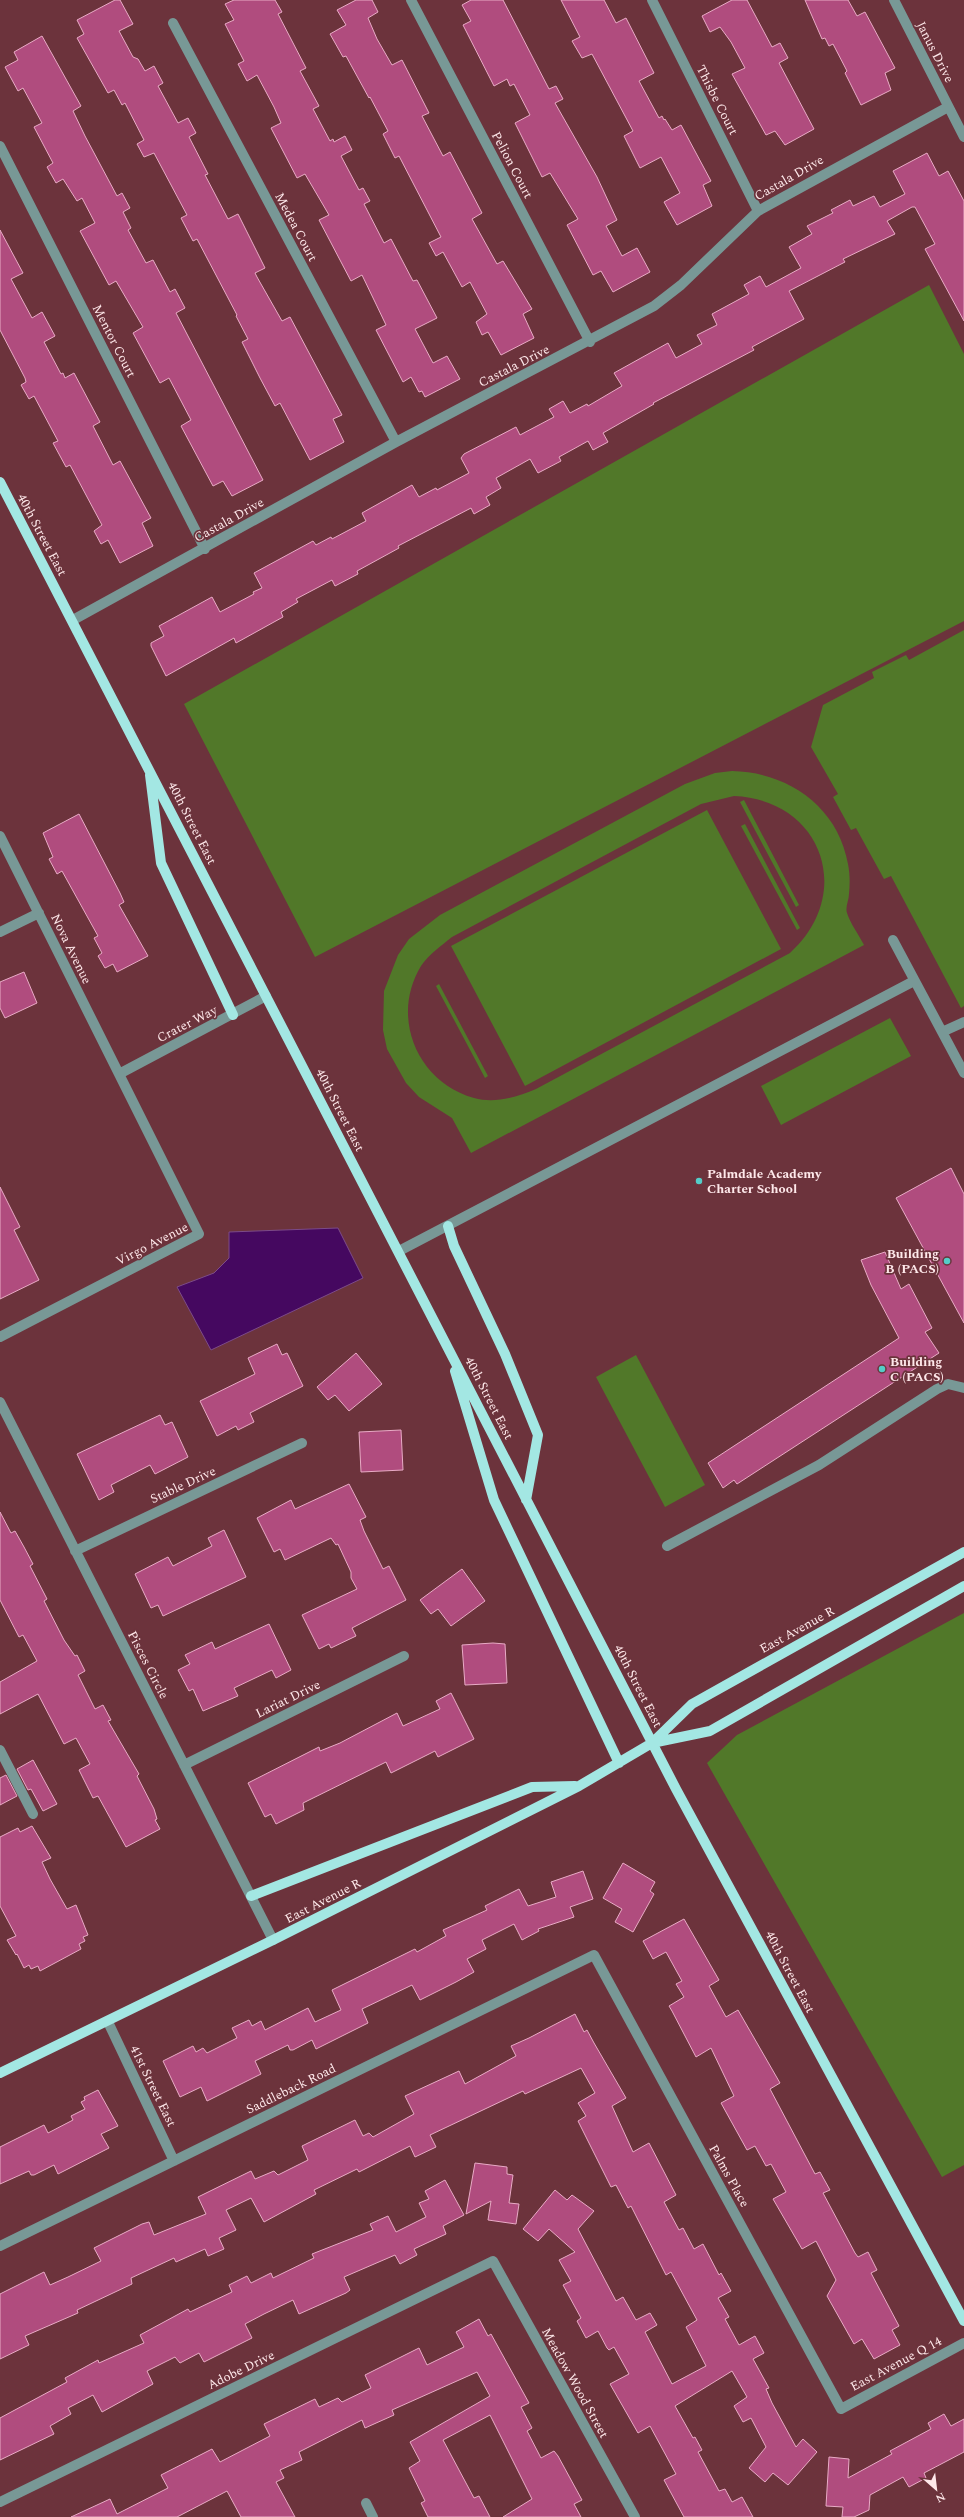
<svg xmlns="http://www.w3.org/2000/svg" width="964" height="2517" viewBox="0 0 964 2517" font-family="Spectral,serif">
  <style>
    .green { fill: #517829; fill-rule: evenodd }
    .water { fill: #450860; stroke: #7c4b89 }
    .building { fill: #b04c7e; stroke: #e9abc6 }
    .lines { fill: none; stroke-linecap: round; stroke-linejoin: round }
    .minor { stroke: #789896; stroke-width: 10 }
    .major { stroke: #a3e7e3; stroke-width: 10 }
    .poi-dot { fill: #54cdc8; stroke: #6c333c; stroke-width: 1.5 }
    .labels { text-anchor: middle; dominant-baseline: central; stroke-width: 3.5; stroke-linejoin: round; paint-order: stroke }
    .street-label { font-size: 13px; fill: #fee8ea; stroke: #6c333c }
    .poi-label { font-size: 13px; font-weight: bold; fill: #fee8ea; stroke: #6c333c; text-anchor: start }
  </style>
  <rect width="100%" height="100%" fill="#6c333c"/>
  <path class="green" d="M929,285l35,69v267l-649,336 -131,-253z
    M964,630v376l-3,2 -70,-132 -7,3 -28,-51 -5,2 -18,-33 5,-3 -27,-47 12,-42 51,-27 -2,-6 34,-17 3,5z
    M732,771c55,1 106,35 116,93 2,10 2,20 1,30 0,6 -4,13 -2,19 3,10 12,22 17,32l-393,208 -19,-35 -33,-21 -13,-14 -19,-34 -4,-19 1,-39 14,-36 11,-16 31,-24 245,-131 30,-11zM734,796c89,4 121,98 56,157l-254,136c-19,8 -41,15 -62,9 -57,-16 -84,-81 -53,-132 8,-12 20,-20 31,-29l249,-133z
    M744,800l55,105 -3,2 -56,-105z
    M707,810l74,139 -256,137 -74,-140z
    M745,824l55,104 -3,2 -56,-104z
    M439,984l49,92 -3,2 -49,-92z
    M890,1018l21,38 -130,69 -20,-39z
    M636,1355l69,130 -40,22 -69,-130z
    M964,1613v552l-22,12 -235,-414 30,-28z"/>
  <path class="water" d="M338,1228l25,50 -152,72 -34,-63 37,-14 15,-15v-26z"/>
  <path class="building" d="M115,0h5l13,24 -14,7 14,26 5,2 7,12 9,-5 9,17 -5,3 20,37 10,-5 8,15 -7,4 19,37 -3,1 23,44 10,-5 27,54 -10,5 2,4 25,44 8,-4 52,98 -9,4 11,23 -34,18 -30,-57 -5,3 -15,-28 -18,-36 6,-3 -12,-23 1,-1 -40,-76 -4,2 -12,-23 6,-3 -33,-62 -10,4 -7,-13 7,-4 -19,-37 -3,2 -8,-15 -6,3 -31,-55 7,-4 -7,-14z
    M234,0h41l7,12 -4,2 28,54 -6,3 19,35 -6,3 17,32 3,-2 1,3 11,-6 7,14 -11,6 18,34 4,-2 7,13 -6,3 20,39 7,-4 22,42 4,-1 20,38 -22,11 18,34 14,-7 13,23 -35,18 -3,-6 -3,1 -8,-15 -8,5 -27,-52 10,-5 -11,-23 -13,-27 -11,6 -32,-61 10,-5 -24,-41 -8,4 -26,-50 10,-5 -7,-16 -17,-32 -10,6 -9,-17 6,-3 -19,-37 9,-4 -9,-16z
    M356,0h16l6,12 -10,6 9,21 15,26 10,-5 27,53 -7,3 21,40 7,-4 32,61 -10,6 25,45 6,-3 29,48 -9,5 11,24 -33,17 -13,-23 -6,3 -6,-13 11,-8 -17,-32 -8,5 -19,-35 -7,4 -7,-13 12,-6 -42,-81 -4,2 -12,-24 5,-3 -18,-34 -1,1 -23,-42 -3,1 -13,-23 16,-9 -9,-15z
    M471,0h32l46,89 7,-3 7,13 -8,4 42,74 20,43 -11,6 16,30 15,-8 13,24 -37,20 -12,-21 -8,4 -26,-50 11,-6 -28,-46 -8,4 -27,-54 15,-8 -16,-31 -4,2 -3,-7 -13,7 -31,-61 8,-4 -9,-16z
    M561,0h43l12,23 10,-5 28,55 -15,8 20,37 3,-2 2,4 1,-1 7,11 9,-5 30,56 -8,4 9,21 -35,19 -13,-23 16,-9 -19,-36 -21,11 -16,-32 9,-5 -41,-77 -10,4 -10,-17 8,-4z
    M732,0h15l25,47 8,-4 8,15 -9,5 35,66 -29,16 -10,-14 -9,4 -29,-52 -5,-9 13,-6 -14,-26 -11,-15 -10,5 -8,-16z
    M805,0h43l9,16 8,-4 30,56 -10,5 6,17 -30,15 -16,-32 2,-2 -14,-27 -4,2 -4,-8 -3,1z
    M42,36l39,70 -8,5 12,25 32,60 5,-3 8,15 -7,4 8,16 -3,2 18,33 7,-3 17,32 5,-3 10,19 -9,5 87,167 -31,16 -9,-15 -10,5 -32,-60 10,-6 -22,-42 -9,5 -27,-50 10,-6 -27,-46 -7,4 -29,-54 15,-8 -13,-25 -5,3 -14,-22 -7,4 -9,-16 6,-4 -19,-36 8,-4 -19,-35 -5,3 -13,-24 13,-7 -4,-8z
    M927,153l12,23 9,-5 16,30v120l-39,-72 10,-5 -20,-37h-3l-25,14 8,13 -52,25 2,3 -56,29 15,28 -52,28 2,3 -101,53 1,1 -51,29 5,9 -15,8 -5,-9 -29,16 2,4 -23,12 -8,-14 -34,19 5,10 -15,9 4,8 -16,9 -3,-6 -73,38 1,2 -42,23 1,3 -23,12 -3,-6 -36,19 2,3 -17,10 2,5 -47,26 -2,-5 -68,38 -15,-30v-3l13,-7 -5,-10 53,-29 8,15 34,-18 -1,-2 9,-4 -8,-15 59,-32 3,4 15,-8 1,2 34,-18 -4,-8 50,-28 7,12 17,-9 1,2 32,-17 -8,-15 3,-4 52,-27 4,8 34,-18 -5,-8 14,-8 7,12 17,-9 1,2 34,-20 -8,-13 54,-30 8,15 26,-14 -5,-9 20,-10 -5,-11 37,-20 -5,-9 16,-9 6,11 35,-19 -12,-21 23,-13 -5,-8 26,-13 -2,-3 19,-10 3,6 21,-10 6,11 25,-13 -12,-23z
    M0,230l23,43 -12,6 21,39 10,-6 13,24 -11,6 17,32 2,-1 2,5 9,-5 26,49 -7,4 20,39 7,-4 31,57 -9,5 11,23 -33,17 -12,-23 -7,4 -7,-13 8,-6 -32,-60 -4,2 -13,-24 5,-2 -24,-45 -5,3 -8,-14 5,-3 -1,-4 -25,-48z
    M79,814l41,79 4,9 -5,3 29,51 -31,16 -4,-8 -8,4 -7,-12 4,-3 -8,-15 4,-2 -36,-65 -5,3 -8,-15 4,-2 -10,-24z
    M24,972l13,31 -32,15 -5,-10v-26z
    M951,1168l13,26v129l-68,-125z
    M0,1187l20,40 -6,3 25,50 -39,19z
    M885,1252l16,37 8,-5 23,44 -7,4 14,21 -202,131 -3,-4 -11,8 -15,-25 191,-125 -28,-53 -10,-25z
    M277,1344l5,11 5,-2 16,33 -53,27 4,9 -16,8 -2,-4 -19,10 -17,-35 55,-27 -7,-16z
    M356,1353l26,31 -33,27 -14,-16 -7,5 -11,-13z
    M160,1415l5,10 7,-3 16,35 -33,17 -5,-9 -39,20 3,7 -15,8 -22,-46z
    M401,1430l2,40 -42,2 -2,-40z
    M349,1484l17,33 -6,3 4,11 19,38 6,-3 17,34 -54,28 4,8 -25,12 -2,-4 -10,5 -17,-34 55,-26 -6,-11v-6l-13,-28 -2,1 -5,-7 -46,22 -5,-11 -6,3 -17,-34 34,-18 4,9z
    M0,1512l11,21 4,-2 9,16 9,17 -3,2 17,33 -3,2 20,39 11,16 2,-1 8,16 -7,4 17,34 8,-4 8,15 -3,1 31,53 -2,2 17,33 3,10 -2,1 5,9 -34,18 -28,-51 -5,2 -14,-28 11,-6 -14,-26 -12,6 -26,-50 -38,20v-32l37,-21 -14,-26 -4,2 -19,-37z
    M224,1530l22,47 -83,39 -5,-11 -7,3 -16,-34 33,-17 5,9 39,-20 -4,-8z
    M462,1569l23,32 -34,25 -13,-17 -7,5 -11,-14z
    M269,1624l22,46 -15,8 -4,-8 -38,18 4,8 -35,15 -10,-22 -4,2 -11,-21 12,-6 -5,-9 27,-13 3,7z
    M493,1643l12,1 2,39 -42,2 -3,-40z
    M451,1693l23,46 -36,18 -3,-6 -44,22 -5,-11 -83,41 1,7 -28,14 -5,-10 -6,3 -17,-34 71,-36 1,4 20,-8 57,-30 6,13 37,-17 -4,-8z
    M33,1760l24,44 -14,7 -12,-22 -3,1 -11,-21z
    M6,1775l11,21 -17,9v-27z
    M32,1826l19,32 -9,4 8,17 17,30 9,-4 12,30 -5,2 2,4 -6,3 2,5 -41,22 -2,-5 -7,3 -2,-4 -5,3 -7,-14 -1,1 -9,-15 9,-4 -16,-30v-69l18,-9 2,4z
    M623,1863l32,19 -5,9 4,3 -21,38 -18,-10 7,-13 -19,-11z
    M583,1871l10,28 -23,8 4,10 -36,12 1,2 -17,9 -8,-16 -32,16 4,9 -19,10 7,13 -18,10 -36,18 -8,-15 -50,24 6,14 -52,26 -4,-9 -19,10h-3l-2,-5 -33,16 6,13 -54,27 -6,-14 -21,10 -17,-36 30,-15 3,6 7,-4 4,5 30,-15 -5,-10 17,-8 3,6 9,-5 4,9 43,-22 7,14 26,-12 -9,-20 83,-41 2,3 29,-16 -3,-6 44,-20 -2,-4 34,-17 9,17 28,-9 -5,-15z
    M684,1919l35,61 -10,6 17,31 12,-7 42,73 -10,6 45,85 5,-2 10,18 -7,3 32,60 3,4 10,-5 9,18 -6,3 28,53 -7,4 8,15 -26,14 -12,-20 -8,5 -27,-48 9,-16 -20,-39 -14,8 -29,-50 13,-7 -15,-28 -5,2 -11,-20 -8,4 -26,-47 13,-7 -23,-48 -15,9 -24,-46 -3,-5 15,-9 -8,-13 6,-3 -16,-29 -13,7 -10,-18z
    M575,2014l9,18 3,-2 7,13 32,55 -14,8 21,46 16,-9 27,52 -12,7 15,28 4,-2 11,21 9,-5 16,31 2,-2 10,18 -13,7 11,19 -4,2 14,26 16,-9 9,17 -11,6 16,29 -3,1 6,14 24,44 7,-8 14,13 -29,33 -15,-12 -8,9 -16,-14 17,-21 -15,-29 -8,4 -9,-16 13,-9 -15,-26 -57,35 18,32 2,-1 7,13 -4,2 21,39 6,-2 7,13 10,-5 11,20h-69l-20,-37 12,-6 -26,-48 -12,7 -28,-49 19,-10 -15,-27 -5,3 -2,-2 -9,-17 -12,7 -9,-17 4,-3 -18,-33 8,-4 -12,-21 16,-8 -26,-23 -11,12 -15,-12 32,-39 12,10 5,-5 22,16 -16,18 38,72 7,-4 13,23 14,-7 7,12 -12,7 27,52 34,-18 -20,-39 11,-7 -26,-48 -5,3 -35,-69 -3,2 -12,-23 -5,2 -33,-66 8,-5 -8,-13 17,-10 -14,-25 -56,26 -2,-3 -93,44 6,12 -21,10 -5,-11 -51,26 -2,-3 -43,21 2,4 -52,28 -13,-24 -25,12 10,20 -17,8 5,11 -16,7 -3,-7 -29,13 -2,-4 -43,20 1,6 -55,26 1,3 -53,23 4,9 -29,14v-65l44,-22 6,13 18,-8 33,-16 -7,-13 48,-24 7,-2 5,13 52,-21 -8,-17 53,-26 4,8 19,-8 4,4 30,-15 -6,-14 53,-26 8,16 6,-3 4,4 41,-23 -9,-18 54,-25 6,13 51,-28 -5,-10 18,-8z
    M98,2090l20,36 -17,8 8,14 -51,26 -4,-9 -20,10h-3l-2,-4 -29,13v-37l44,-22 4,8 25,-13 -2,-4 14,-7 -4,-7 4,-2 -1,-3z
    M475,2163l32,4v7l6,1 -4,28 10,1 -3,20 -28,-4 3,-19 -25,13z
    M445,2180l19,35 -21,11 3,8 -32,15 3,6 -17,9 -5,-9 -51,22 6,13 -4,3 -47,21 -6,-14 -29,14 -19,10 7,14 -48,24 -5,-9 -19,10 -5,-6 -28,14 6,13 -51,28 -9,-17 -25,13 3,6 -21,12 4,8 -54,26v-42l67,-36 -2,-4 33,-18 1,3 45,-20 -4,-8 48,-26 2,3 42,-20 -3,-7 18,-9 4,7 20,-10 2,5 41,-20 -2,-4 61,-24 -3,-6 18,-8 8,16 30,-15 -7,-14 10,-4 -4,-8z
    M479,2319l9,17 3,-2 38,69 -8,4 11,21 -5,3 14,27 13,-7 4,5 24,44 -8,4 7,13h-78l29,-18 -42,-84 -47,25 31,58 5,-2 11,21h-62l-7,-14 4,-2 -16,-33 11,-7 -10,-19 80,-46 -13,-24 -85,38 2,5 -29,13 -3,-8 -63,32 3,8 -22,10 4,8 -8,4 19,35h-54l-14,-26 -50,26h-106l39,-18 7,15 51,-26 -7,-13 51,-26 8,13 50,-26 -6,-12 51,-25 4,8 19,-9 4,4 29,-14 -6,-13 54,-27 8,17 37,-18 -8,-15z
    M944,2414l7,12 13,-7v33l-40,21 2,5 -17,9 -6,-10 -33,18 -1,15 -15,7h-12l1,-10 -17,-1 3,-49 20,2 -1,19 44,-24 -2,-3 41,-22 -3,-6z"/>
  <g class="lines">
    <path class="minor" d="M411,0l179,342
      M652,0l106,211
      M894,0l70,137
      M173,23l223,419
      M0,146l205,403
      M73,620l323,-178 258,-136 27,-21 77,-74 190,-104
      M0,836l199,398 -199,103
      M0,932l39,-19
      M893,940l71,133
      M942,1032l22,-10
      M119,1074l147,-78
      M399,1251l515,-270
      M0,1402l273,538
      M667,1546l152,-81 118,-76 11,-5 16,4
      M75,1551l227,-108
      M0,1750l33,64
      M184,1765l220,-109
      M108,2022l66,139
      M0,2246l594,-291 247,454 123,-66
      M0,2502l493,-241 142,256
      M366,2503l7,14"/>
    <path class="major" d="M0,482l676,1307 288,532
      M150,775l11,88 72,152
      M448,1226l6,20 51,108 33,81 -12,65
      M455,1371l39,129 125,263
      M652,1743l58,-12 254,-145
      M251,1896l281,-109 43,-1
      M0,2073l273,-133 306,-154 73,-43 40,-39 272,-152"/>
  </g>
  <g class="poi-dot">
    <circle cx="699" cy="1181" r="4"/>
    <circle cx="947" cy="1261" r="4"/>
    <circle cx="882" cy="1369" r="4"/>
  </g>
  <g class="labels">
    <g class="street-label">
      <text transform="translate(935 52) rotate(63)">Janus Drive</text>
      <text transform="translate(717 100) rotate(63)">Thisbe Court</text>
      <text transform="translate(512 165) rotate(62)">Pelion Court</text>
      <text transform="translate(789 178) rotate(-30)">Castala Drive</text>
      <text transform="translate(296 227) rotate(62)">Medea Court</text>
      <text transform="translate(114 341) rotate(63)">Mentor Court</text>
      <text transform="translate(514 366) rotate(-27)">Castala Drive</text>
      <text transform="translate(229 520) rotate(-29)">Castala Drive</text>
      <text transform="translate(42 535) rotate(62)">40th Street East</text>
      <text transform="translate(192 823) rotate(63)">40th Street East</text>
      <text transform="translate(71 949) rotate(64)">Nova Avenue</text>
      <text transform="translate(187 1024) rotate(-27)">Crater Way</text>
      <text transform="translate(340 1110) rotate(63)">40th Street East</text>
      <text transform="translate(152 1244) rotate(-27)">Virgo Avenue</text>
      <text transform="translate(489 1398) rotate(63)">40th Street East</text>
      <text transform="translate(183 1485) rotate(-25)">Stable Drive</text>
      <text transform="translate(797 1630) rotate(-29)">East Avenue R</text>
      <text transform="translate(148 1665) rotate(63)">Pisces Circle</text>
      <text transform="translate(638 1686) rotate(63)">40th Street East</text>
      <text transform="translate(288 1699) rotate(-26)">Lariat Drive</text>
      <text transform="translate(323 1901) rotate(-27)">East Avenue R</text>
      <text transform="translate(790 1972) rotate(62)">40th Street East</text>
      <text transform="translate(153 2086) rotate(64)">41st Street East</text>
      <text transform="translate(291 2089) rotate(-26)">Saddleback Road</text>
      <text transform="translate(729 2176) rotate(61)">Palms Place</text>
      <text transform="translate(896 2364) rotate(-28)">East Avenue Q 14</text>
      <text transform="translate(241 2370) rotate(-26)">Adobe Drive</text>
      <text transform="translate(575 2383) rotate(61)">Meadow Wood Street</text>
    </g>
    <g class="poi-label">
      <text x="707" y="1174">Palmdale Academy<tspan x="707" dy="15">Charter School</tspan></text>
      <text x="939" y="1254" text-anchor="end">Building<tspan x="939" dy="15">B (PACS)</tspan></text>
      <text x="890" y="1362">Building<tspan x="890" dy="15">C (PACS)</tspan></text>
    </g>
  </g>
  <g transform="translate(936 2489) rotate(152)" stroke="#6c333c" stroke-width="3" paint-order="stroke">
  <path d="M0-3L7 15L0 10L-7 15Z" fill="#fee8ea"/>
  <text y="-6" font-size="11" font-weight="bold" text-anchor="middle" fill="#fee8ea">N</text>
  </g>
</svg>
